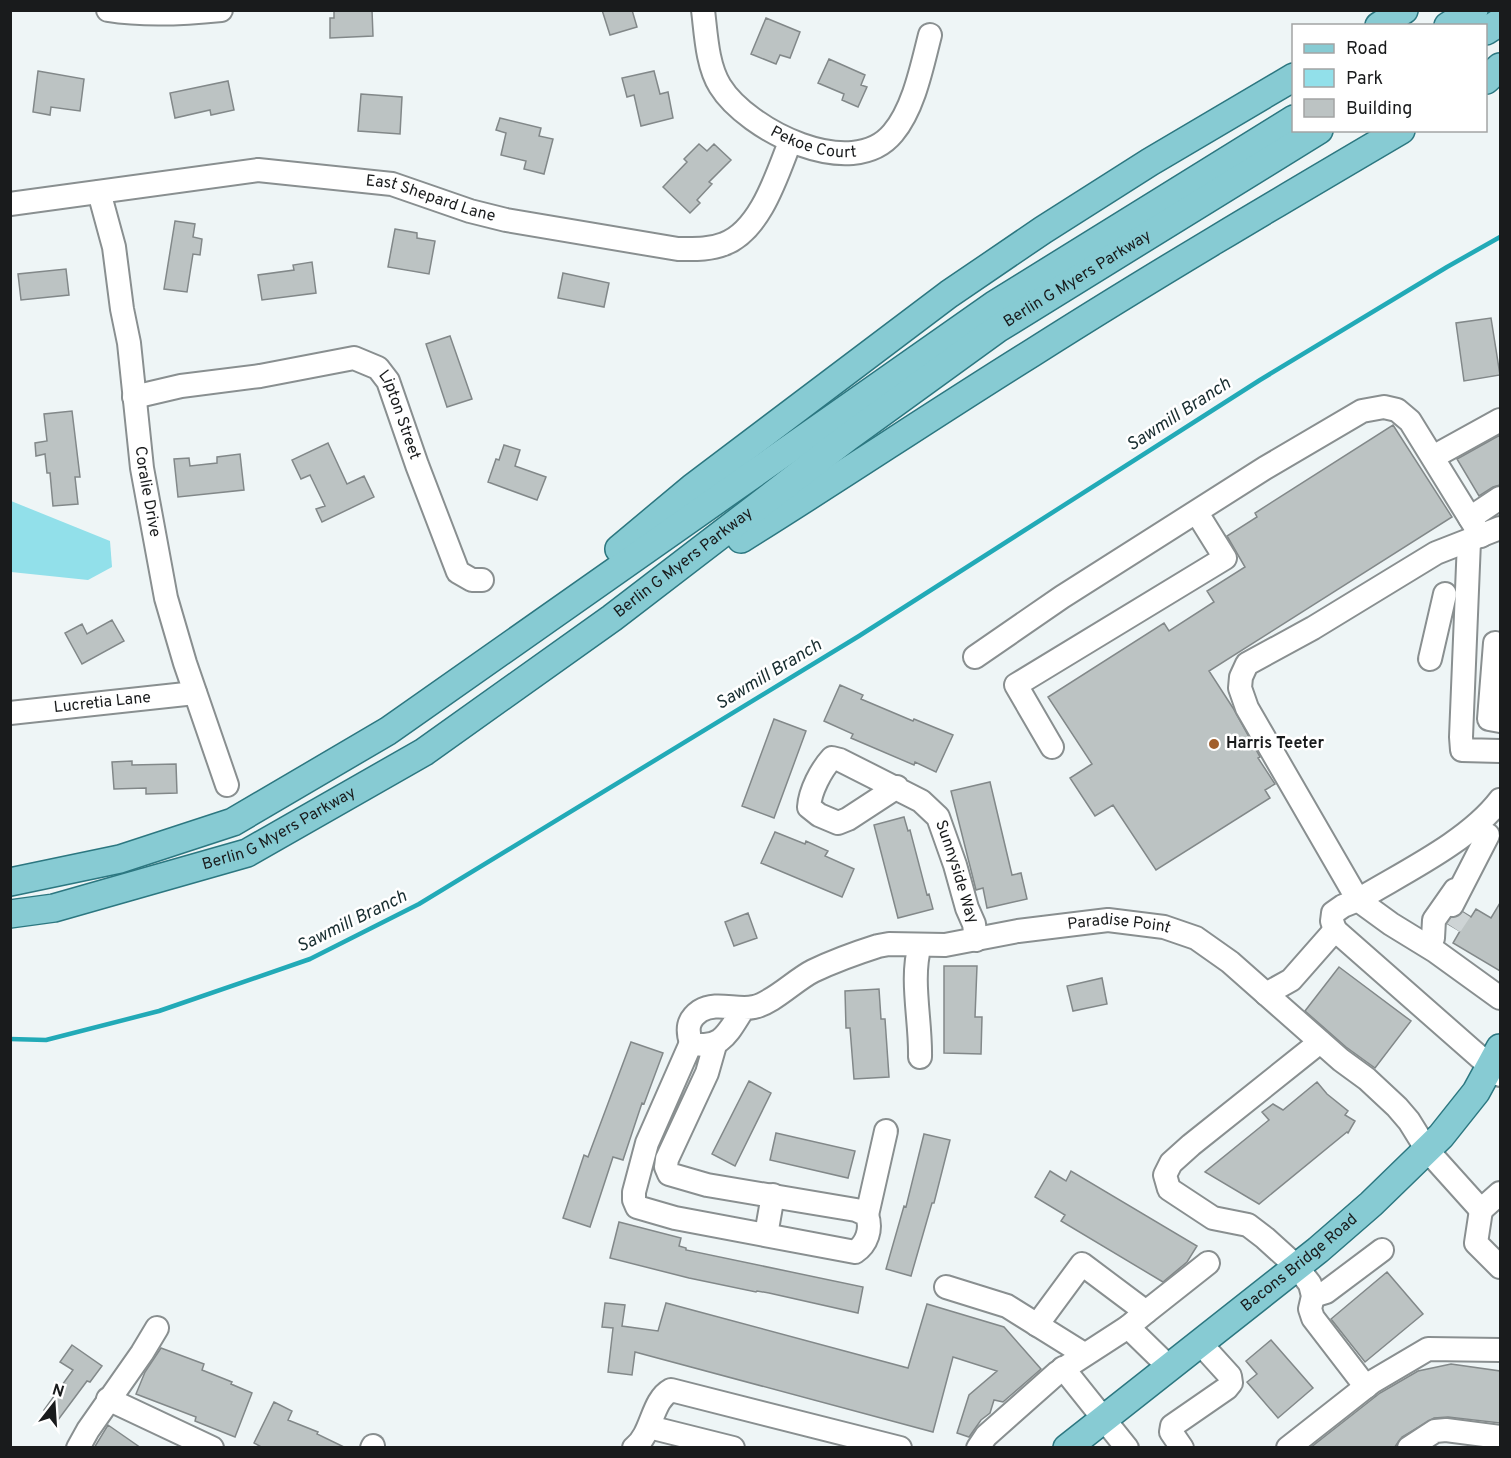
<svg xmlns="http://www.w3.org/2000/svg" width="1511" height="1458" viewBox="0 0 1511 1458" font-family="Overpass,sans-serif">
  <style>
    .green { fill: #92e0ea }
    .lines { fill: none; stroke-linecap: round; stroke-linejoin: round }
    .stream { stroke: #22aab7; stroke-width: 4.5 }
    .building { fill: #bcc3c3; stroke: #828889; stroke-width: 1.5 }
    .minor-tunnel { stroke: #ced4d5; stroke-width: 22; stroke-dasharray: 22 11; stroke-linecap: butt }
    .minor-casing { stroke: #898f90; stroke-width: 26 }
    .major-casing { stroke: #2c7780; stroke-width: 30 }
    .minor { stroke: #fff; stroke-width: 22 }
    .major { stroke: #87cbd3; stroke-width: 27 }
    .poi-dot { fill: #a2602d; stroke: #fff; stroke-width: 2 }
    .labels { text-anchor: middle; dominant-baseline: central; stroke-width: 5; stroke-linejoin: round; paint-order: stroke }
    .street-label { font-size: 16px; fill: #191b1c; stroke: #fff }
    .poi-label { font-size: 16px; font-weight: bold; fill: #191b1c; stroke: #fff; text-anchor: start }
    .water-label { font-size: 18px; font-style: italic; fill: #182d30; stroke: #fff }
  </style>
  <rect width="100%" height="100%" fill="#eef5f6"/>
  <path class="green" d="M11,501l99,40 2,26 -24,13 -77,-8z"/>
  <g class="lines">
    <path class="stream" d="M10,1039l36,1 113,-29 151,-52 109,-55 440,-268 401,-256 187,-113 53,-30"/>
  </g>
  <path class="building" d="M334,10h38l1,26 -43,2v-20h4z
    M602,10h30l5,17 -27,8z
    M766,18l34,14 -10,26 -10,-3 -4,9 -25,-10z
    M829,59l36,16 -4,10 6,2 -9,20 -16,-7 2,-6 -26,-11z
    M38,71l46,8 -4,32 -29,-4 -1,8 -17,-3z
    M654,71l6,23 8,-2 5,26 -32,8 -7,-31 -7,2 -5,-19z
    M228,81l6,29 -23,5 -1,-5 -35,8 -5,-25z
    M361,94l41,3 -2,37 -42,-3z
    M500,118l41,10 -2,8 14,3 -9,35 -20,-5 2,-8 -25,-6 5,-22 -10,-3z
    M699,144l8,7 7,-7 17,16 -22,22 3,2 -15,16 3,3 -10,10 -27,-26 24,-25 -3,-3z
    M175,221l20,3 -2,13 9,2 -2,16 -7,-1 -6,38 -23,-3z
    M395,229l22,4v5l18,3 -6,33 -41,-7z
    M312,262l4,31 -54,7 -4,-25 36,-5 -1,-5z
    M66,269l3,26 -48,5 -3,-26z
    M563,273l46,10 -5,24 -46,-9z
    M1491,318l9,57 -36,6 -8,-58z
    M450,336l22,63 -25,8 -21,-63z
    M72,411l8,66h-5l3,27 -25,2 -3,-33h-3l-2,-19 -9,2 -1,-13 12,-2 -3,-27z
    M1393,425l59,92 -243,154 24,37 27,49 -2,1 17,26 -10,6 5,8 -114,72 -43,-65 -18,11 -25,-38 22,-14 -44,-67 116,-74 5,8 45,-29 -7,-11 38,-24 -18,-31 30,-19 -2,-4z
    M1500,435v50l-7,2 -14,9 -22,-37z
    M328,443l19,41 17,-8 10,21 -52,25 -6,-13 9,-3 -15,-31 -9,4 -9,-19z
    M504,445l16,5 -5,16 31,11 -9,23 -49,-18 8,-23 3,1z
    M240,454l4,36 -66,7 -4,-38 15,-1 1,8 27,-3v-6z
    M112,620l12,21 -42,23 -17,-31 17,-9 5,10z
    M840,685l23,10 -2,4 52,22 1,-2 39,16 -17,37 -21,-10 -1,3 -63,-27 2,-4 -29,-13z
    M774,719l32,12 -32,87 -32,-12z
    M132,761v4l44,-1 1,29 -31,1v-6l-32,1 -2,-27z
    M990,782l22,93 9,-2 6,26 -40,9 -4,-20 -7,2 -25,-99z
    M904,817l4,14 2,-1 17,65 2,-1 4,15 -35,9 -24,-93z
    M775,832l30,12 1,-3 22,10 -3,5 29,13 -12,28 -81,-34z
    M1500,903v68l-47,-28 7,-12 -12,-7 4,-6 7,-1 4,-5 8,5 5,-8 15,9z
    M748,913l9,25 -23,8 -9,-24z
    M944,966h33l-2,51h7l-1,37 -37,-1z
    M1339,967l72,54 -36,47 -29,-21 -41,-36z
    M1102,978l5,26 -34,7 -6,-25z
    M879,989l2,30h4l4,58 -35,2 -4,-51h-4l-1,-37z
    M631,1042l32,11 -19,51 -2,-1 -19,57 -10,-3 -23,70 -27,-9 21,-63 4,2z
    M749,1081l22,12 -36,73 -23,-12z
    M1317,1082l10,12 21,17 -3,4 10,6 -7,12 -1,-1 -88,72 -54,-32 64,-52 -7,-8 11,-8 10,6z
    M776,1133l79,18 -7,27 -78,-18z
    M924,1134l26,6 -16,63h-2l-21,73 -25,-7 18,-63 2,1z
    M1050,1171l16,10 5,-10 126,75 -10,16 -24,20 -102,-61 4,-6 -30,-18z
    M619,1222l62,16 -2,8 7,2v2l177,37 -5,26 -89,-20 -12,-2 -1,1 -67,-14 -79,-20z
    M1387,1272l36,42 -58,48 -34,-43z
    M605,1303l20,2 -3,21 36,5 8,-28 242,65 19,-64 77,23 37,42 -38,33 -9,-2 -4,13 -9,7 -12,17 -12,-4 12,-38 28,-24 -44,-14 -20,75 -298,-80 -3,23 -24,-3 5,-44 -11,-1z
    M1271,1340l42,48 -35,30 -31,-36 10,-8 -11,-13z
    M72,1345l30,21 -12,16 -3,-1 -29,39 -14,-10 29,-40 -13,-8z
    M161,1348l43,16 -2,6 30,12 -1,2 21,9 -17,44 -40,-16 1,-4 -60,-23 9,-22z
    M1451,1364l49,7v52l-52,-6 -14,1 -32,19 -8,11h-84l70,-55 38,-22z
    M274,1402l18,9 -4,9 30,12 -1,2 29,14h-83l-9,-5z
    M108,1425l33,23h-47z"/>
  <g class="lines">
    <path class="minor-tunnel" d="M1451,926l10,-15"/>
    <defs>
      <g id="minor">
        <path d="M108,10c37,6 75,4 113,0"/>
        <path id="s1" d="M703,10c3,24 4,55 17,76 27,44 132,97 173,47 21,-25 29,-67 37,-98"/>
        <path id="s2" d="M99,192l15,55 8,62 7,34 13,125 24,130 19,65 42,122"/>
        <path id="s3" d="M10,204l248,-34 134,14 78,27 36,9 172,29c15,0 31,1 46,-5 36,-13 53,-69 66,-102"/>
        <path id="s4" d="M134,397l47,-11 79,-10 94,-18 24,10 10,13 29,84 41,107 14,8h10"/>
        <path d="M1433,457l67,-37"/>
        <path d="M1470,518l30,-20"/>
        <path d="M1500,528l-64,25 -123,75 -66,36 -6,13 -1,11 7,20 111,192c46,-28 110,-58 142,-100"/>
        <path d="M1469,541l-8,196 1,13 38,1"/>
        <path d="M1495,643l-6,76 11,2"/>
        <path d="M975,657l87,-60 203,-129 97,-57 22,-4 13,3 13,11 71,115"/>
        <path d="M1430,659l15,-65"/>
        <path id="s5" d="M10,713l185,-20"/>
        <path d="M1052,747l-36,-62 209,-127 -28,-45"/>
        <path id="s6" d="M897,787l-49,32 -10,4 -19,-8 -10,-8c1,-16 12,-37 23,-49l8,2 81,41 17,16 17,48 12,43 7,16 2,16"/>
        <path d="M1452,905l36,-70"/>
        <path d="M1335,930l-3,-9 1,-8 10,-7 15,-6 33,24 44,27 65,47"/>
        <path d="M1433,938l1,-18 21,-30"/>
        <path d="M1266,994l25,-14 44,-50 165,145"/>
        <path id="s7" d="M744,1008c-15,22 -22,44 -53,35 -4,-13 -4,-23 9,-32 16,-10 37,0 54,-4 19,-4 41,-27 59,-36 21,-10 43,-18 65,-25l11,-2 56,1 73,-14 90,-11 56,7 32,11 34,24 111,98 26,19 30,28 12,14 18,29 54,60 19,-17"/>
        <path d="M1320,1042l-129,103 -20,18 -6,12 4,14 44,29 35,7 17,13 32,29 13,17 3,12 -3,13 3,9 53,69"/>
        <path d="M691,1043l-44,100 -13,49v8l3,7 38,11 180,34c12,-8 17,-23 12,-37l-11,-5 -149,-25 -38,-11 -3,-7 1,-8 40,-86 8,-28"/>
        <path d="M920,1057c1,-36 -10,-78 0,-112"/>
        <path d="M1481,1210l-5,33 24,24"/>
        <path d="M867,1215l19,-84"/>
        <path d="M766,1235l7,-40"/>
        <path d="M946,1287l61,19 77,48"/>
        <path d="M1313,1296l13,-4 56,-42"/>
        <path d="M1146,1312l62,-49"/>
        <path d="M1037,1325l45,-61 64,48 -18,15"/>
        <path d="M1063,1368l64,80"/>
        <path d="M108,1399l104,49"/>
        <path d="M649,1427l84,21"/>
        <path d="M78,1448l10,-18 54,-77 15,-25"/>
        <path d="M372,1448l1,-2"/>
        <path d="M634,1448c19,-15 17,-47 37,-58l229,58"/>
        <path d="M978,1448l8,-12 71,-63 71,-46 41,40"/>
        <path d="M1182,1448l-11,-16 1,-6 55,-38 4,-5 -1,-7 -30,-33"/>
        <path d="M1288,1448l84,-66 56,-33 72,1"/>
        <path d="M1409,1448l26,-17 11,-1 54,7"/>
      </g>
      <g id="major">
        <path d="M1379,26l25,-16"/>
        <path d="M1448,26l26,-16"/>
        <path d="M1486,31l14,-9"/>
        <path d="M1486,80l14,-13"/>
        <path d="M741,539c98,-61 193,-125 291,-186 121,-77 245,-150 369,-223"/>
        <path d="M619,549l73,-61 257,-194 94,-64 107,-68 144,-85"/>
        <path d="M10,882l110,-23 113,-37 155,-91 606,-426 300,-186"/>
        <path id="s8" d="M10,914l44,-6 193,-55 177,-101 188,-134 236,-181 149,-108 322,-199"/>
        <path id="s9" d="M1067,1448l251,-198 53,-46 70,-68 35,-44 24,-44"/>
      </g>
    </defs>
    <use href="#minor" class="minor-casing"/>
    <use href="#major" class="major-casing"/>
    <use href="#minor" class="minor"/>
    <use href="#major" class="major"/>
  </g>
  <circle class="poi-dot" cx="1214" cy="744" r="6"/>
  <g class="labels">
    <g class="street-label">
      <text stroke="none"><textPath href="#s1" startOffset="192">Pekoe Court</textPath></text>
      <text stroke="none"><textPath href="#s3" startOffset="426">East Shepard Lane</textPath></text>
      <text stroke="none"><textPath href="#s8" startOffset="1256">Berlin G Myers Parkway</textPath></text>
      <text stroke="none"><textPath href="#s4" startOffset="302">Lipton Street</textPath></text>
      <text stroke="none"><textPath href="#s2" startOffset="304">Coralie Drive</textPath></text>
      <text stroke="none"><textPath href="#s8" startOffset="770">Berlin G Myers Parkway</textPath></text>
      <text stroke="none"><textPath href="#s5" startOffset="93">Lucretia Lane</textPath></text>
      <text stroke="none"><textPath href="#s8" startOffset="284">Berlin G Myers Parkway</textPath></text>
      <text stroke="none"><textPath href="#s6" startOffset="338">Sunnyside Way</textPath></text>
      <text stroke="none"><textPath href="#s7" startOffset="544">Paradise Point</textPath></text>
      <text stroke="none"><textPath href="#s9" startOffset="297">Bacons Bridge Road</textPath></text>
    </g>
    <g class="poi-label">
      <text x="1226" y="744">Harris Teeter</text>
    </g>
    <g class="water-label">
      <text transform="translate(1179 415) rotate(-33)">Sawmill Branch</text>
      <text transform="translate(769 675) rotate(-31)">Sawmill Branch</text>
      <text transform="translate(352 922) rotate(-26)">Sawmill Branch</text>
    </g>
  </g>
  <rect width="1511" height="1458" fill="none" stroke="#191b1c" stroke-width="24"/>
  <rect x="1292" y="24" width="195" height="108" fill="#ffffff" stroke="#a3a4a4" stroke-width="1.5"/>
  <rect x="1304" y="44" width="30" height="9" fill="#87cbd3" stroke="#a3a4a4" stroke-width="1.5"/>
  <text x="1346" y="54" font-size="18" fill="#191b1c">Road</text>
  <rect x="1304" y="69" width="30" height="18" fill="#92e0ea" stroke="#a3a4a4" stroke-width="1.5"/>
  <text x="1346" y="84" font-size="18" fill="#191b1c">Park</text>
  <rect x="1304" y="99" width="30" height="18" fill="#bcc3c3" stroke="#a3a4a4" stroke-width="1.5"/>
  <text x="1346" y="114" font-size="18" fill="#191b1c">Building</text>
  <g transform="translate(54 1404) rotate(17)" stroke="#ffffff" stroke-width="4.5" paint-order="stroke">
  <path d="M0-4.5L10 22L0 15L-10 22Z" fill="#191b1c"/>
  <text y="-9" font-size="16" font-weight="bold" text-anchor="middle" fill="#191b1c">N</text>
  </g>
</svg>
